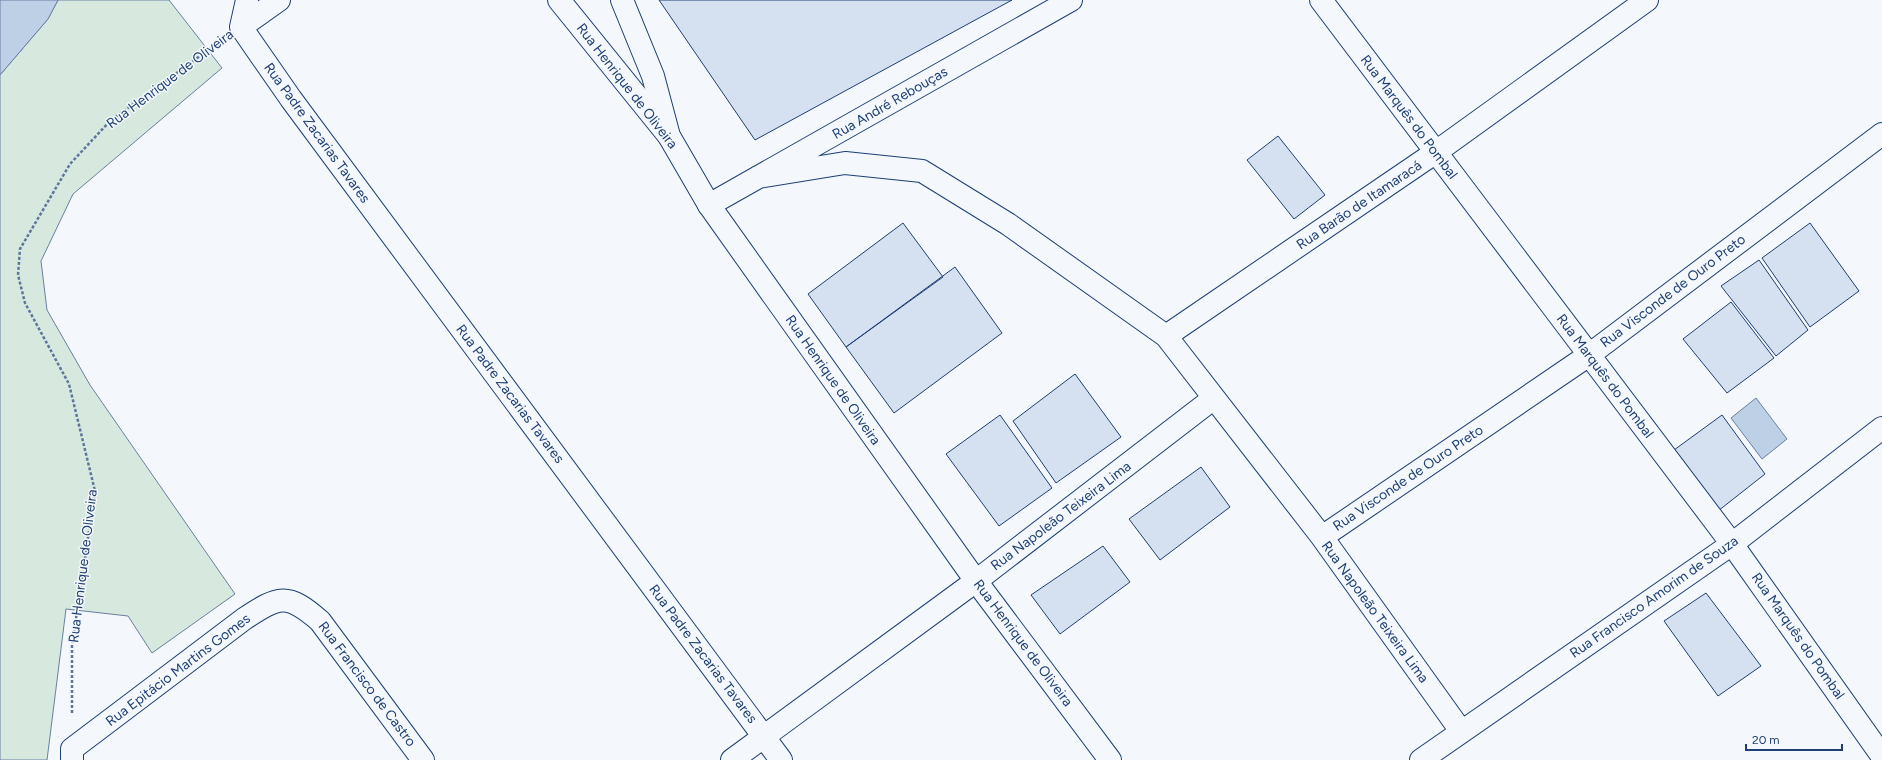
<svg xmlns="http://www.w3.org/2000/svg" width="1882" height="760" viewBox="0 0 1882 760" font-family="Figtree,sans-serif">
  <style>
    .green { fill: #d7e8df; stroke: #687fa3 }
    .water { fill: #bed0e5; stroke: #687fa3 }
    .building { fill: #d5e0f0; stroke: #1d3f73 }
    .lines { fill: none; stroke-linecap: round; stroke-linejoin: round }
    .street-casing { stroke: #1d3f73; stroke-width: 24 }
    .secondary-casing { stroke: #1d3f73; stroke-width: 24 }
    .path { stroke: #5e769c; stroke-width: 2.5; stroke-dasharray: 3 2; stroke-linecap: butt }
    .street { stroke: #f4f7fb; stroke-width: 22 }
    .secondary { stroke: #f4f7fb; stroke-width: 22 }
    .labels { text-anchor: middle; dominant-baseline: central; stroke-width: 3; stroke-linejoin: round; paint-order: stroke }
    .street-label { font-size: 14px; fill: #1d3f73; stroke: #f4f7fb }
  </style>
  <rect width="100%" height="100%" fill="#f4f7fb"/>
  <path class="green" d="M58,0h111l53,68 -149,126 -32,67 6,49 43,75 145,209 -83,59 -24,-37 -62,-7 -19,151h-47v-685l48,-56z"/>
  <path class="water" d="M0,0h58l-10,19 -48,56z
    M1756,398l31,41 -25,20 -31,-41z"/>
  <path class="building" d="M659,0h353l-257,140z
    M1278,136l47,59 -31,24 -47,-59z
    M903,223l40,54 -97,70 -38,-53z
    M1810,223l49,68 -49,36 -48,-69z
    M1759,260l49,70 -32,26 -55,-70z
    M955,267l47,66 -108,80 -48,-66z
    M1731,302l43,56 -47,35 -44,-54z
    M1075,374l46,63 -65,46 -43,-62z
    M1000,415l52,73 -53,38 -53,-72z
    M1722,415l43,59 -47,37 -44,-61z
    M1201,467l29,40 -70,53 -31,-41z
    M1103,546l27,36 -70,52 -29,-39z
    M1706,593l55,73 -43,30 -54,-75z"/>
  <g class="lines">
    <defs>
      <path id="street" d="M559,0l110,136
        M1321,0l411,544 150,212
        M241,27l50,72 490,661
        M241,27l38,-27
        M241,27l6,-27
        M758,177l87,-14 77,8 86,53 158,112 156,201 139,194
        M709,205l362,-205
        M1166,336l270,-184 211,-152
        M1322,537l267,-182 293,-221
        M72,760v-11l172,-130c35,-23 43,-27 76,2l103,139
        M732,760l244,-179 238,-183
        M1421,760l311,-216 150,-116"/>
      <path id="secondary" d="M622,0l31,76 16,60 40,69 267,376 134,179"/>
    </defs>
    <use href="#street" class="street-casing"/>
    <use href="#secondary" class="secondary-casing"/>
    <path class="path" d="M72,713v-68l23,-154 -26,-107 -44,-81 -7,-28 2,-26 50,-85 40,-43 108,-78"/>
    <use href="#street" class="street"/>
    <use href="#secondary" class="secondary"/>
  </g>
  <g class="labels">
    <g class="street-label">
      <text transform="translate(170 79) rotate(-37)">Rua Henrique de Oliveira</text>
      <text transform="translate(627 86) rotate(52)">Rua Henrique de Oliveira</text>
      <text transform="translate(890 103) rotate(-30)">Rua André Rebouças</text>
      <text transform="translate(1409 117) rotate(53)">Rua Marquês do Pombal</text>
      <text transform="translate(317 133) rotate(54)">Rua Padre Zacarias Tavares</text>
      <text transform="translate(1359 205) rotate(-34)">Rua Barão de Itamaracá</text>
      <text transform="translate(1673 291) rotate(-37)">Rua Visconde de Ouro Preto</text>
      <text transform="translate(1605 376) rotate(53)">Rua Marquês do Pombal</text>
      <text transform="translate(833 380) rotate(55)">Rua Henrique de Oliveira</text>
      <text transform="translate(510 394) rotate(53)">Rua Padre Zacarias Tavares</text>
      <text transform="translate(1408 478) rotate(-34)">Rua Visconde de Ouro Preto</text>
      <text transform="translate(1061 516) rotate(-37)">Rua Napoleão Teixeira Lima</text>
      <text transform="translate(83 566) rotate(-83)">Rua Henrique de Oliveira</text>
      <text transform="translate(1654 597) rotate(-35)">Rua Francisco Amorim de Souza</text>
      <text transform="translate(1375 612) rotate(54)">Rua Napoleão Teixeira Lima</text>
      <text transform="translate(1798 636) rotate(55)">Rua Marquês do Pombal</text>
      <text transform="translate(1023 643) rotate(53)">Rua Henrique de Oliveira</text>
      <text transform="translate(703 654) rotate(53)">Rua Padre Zacarias Tavares</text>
      <text transform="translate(178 670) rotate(-37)">Rua Epitácio Martins Gomes</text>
      <text transform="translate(367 684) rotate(53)">Rua Francisco de Castro</text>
    </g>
  </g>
  <path d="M1746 744v6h96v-6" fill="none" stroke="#1d3f73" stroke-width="2"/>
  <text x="1752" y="744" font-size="12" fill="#1d3f73" stroke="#f4f7fb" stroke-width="3" paint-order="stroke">20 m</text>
</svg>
